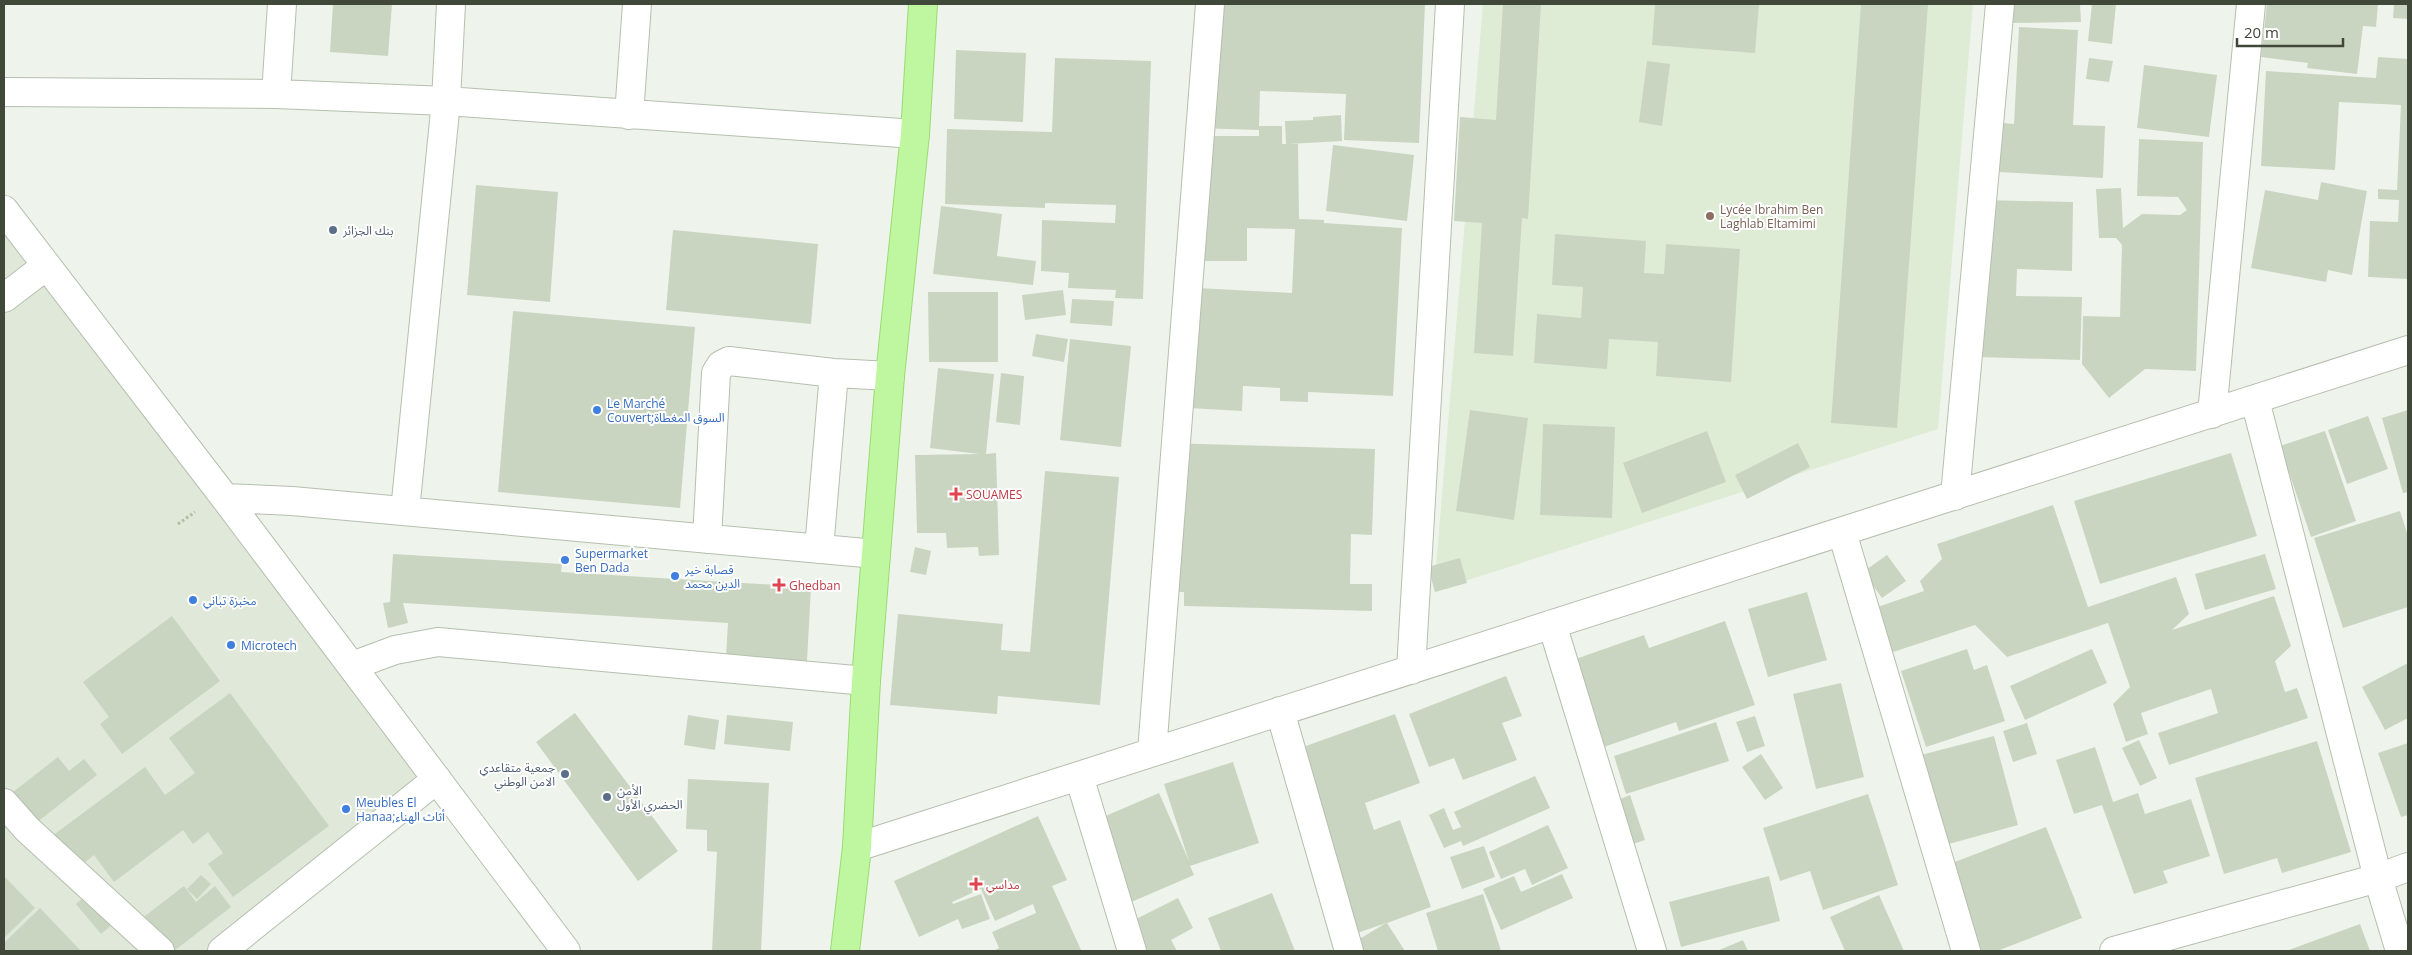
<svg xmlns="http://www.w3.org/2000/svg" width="2412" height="955" viewBox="0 0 2412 955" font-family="'Open Sans','Noto Sans Arabic',sans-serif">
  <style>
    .residential { fill: #dfe8d9 }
    .education { fill: #deecd6 }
    .building { fill: #cad5c1 }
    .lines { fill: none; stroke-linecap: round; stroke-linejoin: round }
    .minor-casing { stroke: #b5bfae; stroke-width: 30 }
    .major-casing { stroke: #99dc71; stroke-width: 30 }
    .path { stroke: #adc0a0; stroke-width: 3; stroke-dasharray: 2.5 2.5; stroke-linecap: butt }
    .minor { stroke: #fff; stroke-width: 28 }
    .major { stroke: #bff7a1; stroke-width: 28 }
    .education-dot { fill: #8d6e63; stroke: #fff; stroke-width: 2 }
    .service-dot { fill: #5c6f8a; stroke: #fff; stroke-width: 2 }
    .shop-dot { fill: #3f7fe0; stroke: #fff; stroke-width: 2 }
    .health-dot { fill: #e0444e; stroke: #fff; stroke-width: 2 }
    .labels { text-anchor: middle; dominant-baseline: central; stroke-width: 4; stroke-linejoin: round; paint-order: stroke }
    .education-label { font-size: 12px; fill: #785e54; stroke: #fff; text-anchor: start }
    .service-label { font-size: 12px; fill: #4e5e75; stroke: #fff; text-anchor: start }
    .shop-label { font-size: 12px; fill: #366cbe; stroke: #fff; text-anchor: start }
    .health-label { font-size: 12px; fill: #be3a42; stroke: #fff; text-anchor: start }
  </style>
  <rect width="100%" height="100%" fill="#eef4eb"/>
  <path class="residential" d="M4,222l431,563 -218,166h-213z"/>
  <path class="education" d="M1483,4h490l-35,425 -504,162z"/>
  <path class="building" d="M333,4h59l-4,52 -58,-4z
    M1202,4h223l-6,139 -75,-3 2,-46 -86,-3 -1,35h23v18h4l-1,-23 28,-1v-3l28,-2 1,26 -53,3h9l1,75 25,1v3l78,5 -9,168 -85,-4v10l-28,-1v-13l-37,-2 -1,25 -70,-4 7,-120 113,6 3,-64 -48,-1v33h-61l-1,-125h74v-6l-63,-2z
    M1503,4h38l-13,215 -6,-1 -9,138 -39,-3 8,-130 -28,-2 6,-104 36,3z
    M1655,4h104l-4,49 -103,-8z
    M1861,4h67l-31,424 -66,-5z
    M2011,4h69l1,18 -70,1z
    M2092,4h24l-4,40 -24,-3z
    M2267,4h111l-2,23 -13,-1 -6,48 -50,-6 1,-5 -47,-6z
    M2394,4h14v15l-15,-1z
    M2019,27l59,3 -5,95 32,1 -2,52 -104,-6 3,-49 12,1z
    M956,50l70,3 -3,69 -69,-3z
    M2378,57l30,2v220l-40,-2 2,-56 28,1 1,-22 -21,-1v-10l19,1 4,-85 -62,-3 -4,68 -74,-4 5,-95 110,7z
    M1055,58l96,3 -8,238 -28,-1 1,-8 -48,-2 1,-15 -28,-2 1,-51 73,3 1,-18 -71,-2v5l-100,-4 2,-75 105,3z
    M2089,58l24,3 -4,21 -23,-3z
    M1647,61l23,3 -8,62 -23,-4z
    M2144,65l73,10 -8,62 -72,-9z
    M2139,139l64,3 -7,229 -51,-2 -36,29 -27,-34 1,-48 37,1 2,-72 -6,-7h-17l-3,-49 25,-1 2,40 19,-14 38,1 7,-5 -9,-13 -41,-1z
    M1333,145l81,10 -7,66 -81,-10z
    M2321,182l46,9 -15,84 -24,-5 -2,12 -75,-14 14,-78 53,10z
    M476,185l82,7 -8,110 -83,-7z
    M1982,200l91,2 -1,69 -55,-2 -1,27 66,1 -2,63 -102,-3z
    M941,206l61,8 -5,42 39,5 -3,24 -100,-11z
    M673,230l145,14 -7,80 -145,-14z
    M1555,234l91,7 -2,32 20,1 2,-30 74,5 -9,133 -75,-6 2,-34 -49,-3 -2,30 -73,-6 3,-49 44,4 2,-31 -31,-2z
    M1063,290l3,25 -41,5 -3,-25z
    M928,292h70v70h-69z
    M1072,299l42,2 -2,25 -42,-3z
    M513,311l182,16 -15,181 -182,-16z
    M1036,334l32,5 -4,23 -32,-6z
    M1070,339l61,7 -10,101 -61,-7z
    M938,368l56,6 -8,80 10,-1 3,102 -20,1 -1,-9 -31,1 -1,-15h-29l-2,-78 64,-1 -49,-6z
    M1001,373l23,3 -4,49 -24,-3z
    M1470,410l58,8 -14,102 -58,-9z
    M2408,410v82l-5,1 -21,-75z
    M2368,416l20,53 -41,15 -19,-54z
    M1543,424l72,3 -3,91 -72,-3z
    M1707,431l19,51 -84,31 -19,-50z
    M2325,431l31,90 -45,16 -31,-91z
    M1166,443l209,6 -3,86 -21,-1 -1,50h22v27l-188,-5v-14h-22z
    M1798,443l12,24 -63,32 -12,-24z
    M2231,453l26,83 -157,48 -26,-83z
    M1045,471l74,6 -19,228 -102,-9 -1,18 -107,-9 8,-91 105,10 -2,26 29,2z
    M2053,505l35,102 88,-30 13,37 -17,16 102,-34 17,50 -16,15 10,31 12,-4 11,30 -139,47 -11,-32 60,-20 -7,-24 -70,24 7,21 -22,8 -13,-38 17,-17 -22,-64 -101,34 -32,-32 -94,31 -15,-45 58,-20 -4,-10 22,-22 -5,-15z
    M2400,511l8,25v71l-65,21 -29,-90z
    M915,547l16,4 -5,24 -16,-3z
    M393,554l169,10 -1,8 250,15 -4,74 -81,-5 2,-33 -325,-20 5,20 -20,5 -5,-25 7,-1z
    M2265,554l11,35 -71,21 -10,-36z
    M1887,555l19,26 -24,17 -19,-26z
    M1460,558l7,25 -32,9 -7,-25z
    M1807,592l20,68 -59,17 -20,-68z
    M172,616l48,65 -98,73 -22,-30 9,-7 -26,-35z
    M1725,621l30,84 -76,26 -3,-9 -78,27 -31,-87 77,-27 5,13z
    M1967,649l7,21 13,-5 18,56 -79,26 -25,-76z
    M2092,649l15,34 -82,37 -15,-34z
    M2408,663v55l-23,12 -23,-43z
    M1506,676l16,40 -20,7 15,37 -54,20 -9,-22 -25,9 -20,-53z
    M1841,683l23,94 -48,12 -23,-95z
    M230,693l99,133 -96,71 -25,-33 15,-11 -15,-21 -15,12 -10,-14 -69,52 -20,-27 -21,17 -25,-33 97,-72 20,28 30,-22 -26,-35z
    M575,713l103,138 -40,30 -102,-139z
    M1395,714l25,69 -55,20 9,27 26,-10 31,87 -44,16 18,28h-50l-4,-7 35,-21 -37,13 -57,-185z
    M688,715l31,5 -4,30 -31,-5z
    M727,715l66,7 -3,29 -66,-7z
    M1755,716l10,30 -18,6 -11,-30z
    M1716,722l13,39 -103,33 -12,-38z
    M2027,723l10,31 -24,8 -10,-31z
    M1994,736l24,89 -73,20 -24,-90z
    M2139,740l18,38 -17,8 -18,-38z
    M2317,741l34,111 -69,21 -5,-15 -53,16 -29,-96z
    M2408,743v72l-7,2 -23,-64z
    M2095,747l18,55 25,-9 7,21 46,-15 19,57 -47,15 5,12 -34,11 -32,-89 -28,9 -18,-54z
    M1761,754l22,34 -18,12 -23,-33z
    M58,757l11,14 15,-12 13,16 -80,63 -13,-39z
    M1233,762l26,81 -69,23 4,9 -72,31 -35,-82 72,-31 30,68 -25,-77z
    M1535,776l15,32 -87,38 -2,-5 -17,7 -15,-33 15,-7 9,22 8,-3 -7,-15z
    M688,779l81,4 -8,168h-49l5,-99 -10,-1v-21l-21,-1z
    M1868,794l30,91 -75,25 -13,-39 -30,10 -17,-53z
    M1630,795l15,45 -12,4 -15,-44z
    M1038,816l29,64 -15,6 29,64 -88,1 6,-3 -7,-16 44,-19 -3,-9 -38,17 -14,-32 -29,13 1,2 28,-10 9,25 -28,10 -4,-10 -39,18 -25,-56z
    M1548,825l20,43 -36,17 -7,-16 -24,10 -12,-27z
    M2046,827l36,91 -85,33h-16l-34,-86z
    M1484,846l11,31 -33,12 -12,-32z
    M1562,874l11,24 -72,32 -18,-41 31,-13 7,16z
    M201,875l10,9 -14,15 -10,-10z
    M4,876l31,32 -31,30z
    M1769,876l11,45 -99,26 -12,-45z
    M102,882l25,30 -26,22 -25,-30z
    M184,886l12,16 19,-16 16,21 -57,44h-23l-19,-25z
    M1272,893l23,58h-74l-13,-33z
    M1483,894l18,57h-63l-12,-38z
    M1879,895l25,56h-59l-15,-34z
    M1178,898l15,30 -22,12 6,11h-50l-11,-22z
    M40,908l41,43h-77v-8z
    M2360,924l10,27h-84z
    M1743,940l5,11h-31z"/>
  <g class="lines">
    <defs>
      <path id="minor" d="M4,92l272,2 170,7 469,33
        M276,94l6,-90
        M629,115l8,-111
        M4,210l221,288 341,453
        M4,298l42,-32
        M2255,400l123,478 22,73
        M2212,414l39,-410
        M1955,496l45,-492
        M225,498l67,3 584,53
        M405,511l41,-410 5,-97
        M1842,532l124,419
        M707,539l9,-166 5,-8 8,-4 105,12 56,3
        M819,549l15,-176
        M1552,624l100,327
        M352,666l43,-16 43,-8 428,39
        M1411,670l39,-666
        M1280,711l69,240
        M1152,752l58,-748
        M1079,776l53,175
        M4,803l23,26 133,122
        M857,847l1551,-497
        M222,951l215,-172
        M2114,951l264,-73 30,-11"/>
      <path id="major" d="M845,951l12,-104 9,-166 24,-305 25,-242 8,-130"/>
    </defs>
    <use href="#minor" class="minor-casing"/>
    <use href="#major" class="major-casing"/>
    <path class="path" d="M178,524l17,-12"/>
    <use href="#minor" class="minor"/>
    <use href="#major" class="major"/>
  </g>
  <circle class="education-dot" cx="1710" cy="216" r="5"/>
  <g class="service-dot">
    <circle cx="333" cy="230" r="5"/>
    <circle cx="565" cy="774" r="5"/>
    <circle cx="607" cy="797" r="5"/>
  </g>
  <g class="shop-dot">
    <circle cx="597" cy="410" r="5"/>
    <circle cx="565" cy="560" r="5"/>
    <circle cx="675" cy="576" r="5"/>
    <circle cx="193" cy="600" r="5"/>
    <circle cx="231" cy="645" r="5"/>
    <circle cx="346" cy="809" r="5"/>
  </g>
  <g class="health-dot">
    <path d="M953.5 486.5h5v5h5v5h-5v5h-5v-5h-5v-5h5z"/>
    <path d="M776.5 577.5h5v5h5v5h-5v5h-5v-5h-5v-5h5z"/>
    <path d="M973.5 876.5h5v5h5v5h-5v5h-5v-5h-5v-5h5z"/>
  </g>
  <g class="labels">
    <g class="education-label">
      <text x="1720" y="209">Lycée Ibrahim Ben<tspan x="1720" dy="14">Laghlab Eltamimi</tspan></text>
    </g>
    <g class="service-label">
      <text x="343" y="230">بنك الجزائر</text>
      <text x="555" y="767" text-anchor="end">جمعية متقاعدي<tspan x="555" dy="14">الامن الوطني</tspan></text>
      <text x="617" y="790">الأمن<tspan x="617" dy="14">الحضري الأول</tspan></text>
    </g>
    <g class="shop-label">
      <text x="607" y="403">Le Marché<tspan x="607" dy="14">Couvert;السوق المغطاة</tspan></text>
      <text x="575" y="553">Supermarket<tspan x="575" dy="14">Ben Dada</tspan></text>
      <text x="685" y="569">قصابة خير<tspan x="685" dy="14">الدين محمد</tspan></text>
      <text x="203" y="600">مخبزة تباني</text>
      <text x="241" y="645">Microtech</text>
      <text x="356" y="802">Meubles El<tspan x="356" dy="14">Hanaa;أثاث الهناء</tspan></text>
    </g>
    <g class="health-label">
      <text x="966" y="494">SOUAMES</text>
      <text x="789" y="585">Ghedban</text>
      <text x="986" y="884">مداسي</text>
    </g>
  </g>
  <rect width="2412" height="955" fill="none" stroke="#404839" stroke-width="10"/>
  <path d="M2237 38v8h106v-8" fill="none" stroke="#404839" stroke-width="2.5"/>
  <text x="2244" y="38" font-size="15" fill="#404839" stroke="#ffffff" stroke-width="4" paint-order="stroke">20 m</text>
</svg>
